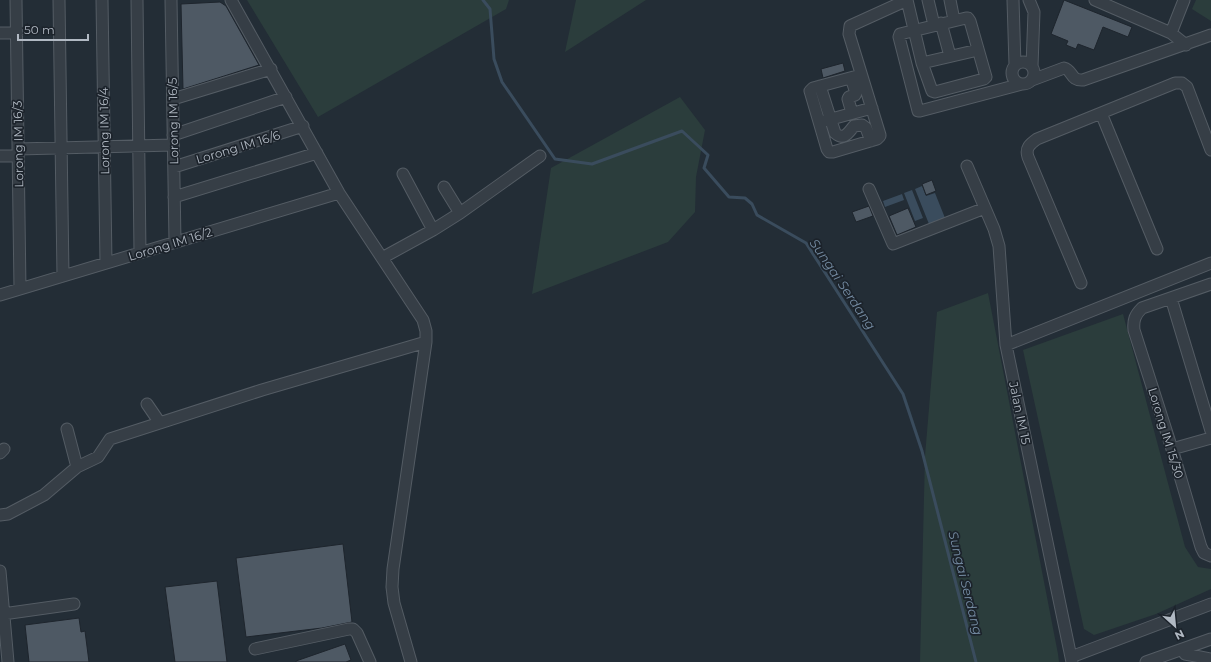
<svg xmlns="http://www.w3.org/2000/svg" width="1211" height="662" viewBox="0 0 1211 662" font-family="Montserrat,sans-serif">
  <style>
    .green { fill: #2b3d3c }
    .water { fill: #3a4c5d }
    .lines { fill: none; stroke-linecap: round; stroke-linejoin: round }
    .stream { stroke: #3a4c5d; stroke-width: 3 }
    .building { fill: #4e5964; stroke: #1e252d }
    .minor-casing { stroke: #545c64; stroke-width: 13 }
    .minor { stroke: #363e46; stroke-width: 11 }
    .labels { text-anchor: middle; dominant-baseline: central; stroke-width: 3.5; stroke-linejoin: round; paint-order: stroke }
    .street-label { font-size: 12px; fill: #b1b9c3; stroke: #1c232b }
    .water-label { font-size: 13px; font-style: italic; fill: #758ca3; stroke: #1c232b }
  </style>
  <rect width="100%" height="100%" fill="#232d36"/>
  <path class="green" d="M247,0h262l-3,9 -188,108z
    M576,0h70l-81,52z
    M1196,0h15v21l-19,-12z
    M680,97l25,33 -9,47 -1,35 -27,30 -136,52 19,-126z
    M988,293l70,361 1,8h-139l5,-206 12,-144z
    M1123,314l62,233 13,20 13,2v20l-55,25 -62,21 -10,-6 -61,-279z"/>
  <path class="water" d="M922,186l4,10 9,-3 10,25 -16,6 -14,-35z
    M912,190l11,28 -8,3 -11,-28z
    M902,194l2,6 -19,7 -2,-6z"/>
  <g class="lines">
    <path class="stream" d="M483,0l7,9 4,50 8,23 53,77 37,5 90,-33 26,24 -4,13 25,29 16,1 7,6 5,11 49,28 97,151 19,57 54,211"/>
  </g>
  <path class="building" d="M1064,0l68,27 -4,10 -25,-10 -9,23 -16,-6 -2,5 -10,-4 2,-4 -17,-7z
    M220,2l6,4 33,59 -76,24 -2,-85z
    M843,63l2,8 -22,7 -2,-9z
    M932,180l4,11 -10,4 -4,-11z
    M869,206l4,10 -17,6 -4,-10z
    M908,208l8,19 -19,8 -8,-19z
    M343,544l9,78 -30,6 -76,9 -10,-79z
    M217,581l10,81h-52l-10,-75z
    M79,618l2,14 4,-1 4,31h-60l-4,-37z
    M345,644l6,16 -5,2h-50v-1z"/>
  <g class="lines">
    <defs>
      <path id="minor" d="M16,0l4,289
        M59,0l4,276
        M102,0l4,263
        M137,0l3,253
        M171,0l4,242
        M231,0l108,193 84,127 3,11v11l-33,227 -1,18 2,16 17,59
        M928,0l6,25
        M950,0l4,20
        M1013,0l2,65
        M1029,0l5,12 -2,54
        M1095,0l76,33 15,12
        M941,23l9,33
        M0,33h17
        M1171,33l13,-33
        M1012 73a11 11 0 1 1 22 0a11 11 0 1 1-22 0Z
        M922,63l56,-13
        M861,75l-48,13 -3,3 17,58 2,3h4l44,-13 3,-3v-1l-31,-101 1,-8 57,-26 15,63 10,28 3,1 49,-13 2,-2 -16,-56 -2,-3h-2l-66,16 -1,3 19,74h2l102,-27
        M851,78l5,15 -1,2 -6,2 -1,2 4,14
        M1032,80l32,-12c9,2 6,13 19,12l128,-45
        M820,86l15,47c9,8 13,0 19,-7l8,-1 4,3 5,13
        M173,99l98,-30
        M1101,113l56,136
        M824,121l48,-13
        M173,135l113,-38
        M18,149l155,-4
        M0,156h18
        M967,166l27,63 5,17 7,99 66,317
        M174,167l129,-41
        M403,174l30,56
        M444,187l16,26
        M869,189l24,55 92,-36
        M174,197l143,-44
        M382,258l51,-28 27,-17 80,-57
        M1081,283l-53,-126c-3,-9 2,-13 9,-18l138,-56h7l5,4 24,63
        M1211,284l-69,24c-7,7 -9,12 -8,22l38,119 29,98 3,6 7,3
        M0,295l339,-102
        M1171,298l40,133
        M1006,345l205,-82
        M147,404l13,19
        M67,429l10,38
        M1172,449l39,-11
        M0,453l4,-4
        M0,515l8,-1 36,-19 33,-28 21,-10 12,-18 152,-49 164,-48
        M0,571l8,91
        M3,614l71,-10
        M255,649l94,-20h4l4,4 13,29
        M1185,654l26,5
        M1071,657l140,-53
        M1146,662l65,-23"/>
    </defs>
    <use href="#minor" class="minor-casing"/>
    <use href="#minor" class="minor"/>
  </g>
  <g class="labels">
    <g class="street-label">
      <text transform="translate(173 121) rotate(-91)">Lorong IM 16/5</text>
      <text transform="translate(104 131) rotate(-91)">Lorong IM 16/4</text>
      <text transform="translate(18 144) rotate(-91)">Lorong IM 16/3</text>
      <text transform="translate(238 147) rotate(-17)">Lorong IM 16/6</text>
      <text transform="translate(170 244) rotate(-17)">Lorong IM 16/2</text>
      <text transform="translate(1020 413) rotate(78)">Jalan IM 15</text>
      <text transform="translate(1166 433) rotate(73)">Lorong IM 15/30</text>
    </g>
    <g class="water-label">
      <text transform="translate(843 284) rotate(56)">Sungai Serdang</text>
      <text transform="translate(966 583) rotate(76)">Sungai Serdang</text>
    </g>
  </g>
  <g transform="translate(1175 626) rotate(153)" stroke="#1c232b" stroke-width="3" paint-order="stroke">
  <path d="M0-3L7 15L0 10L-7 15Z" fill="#b1b9c3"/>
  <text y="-6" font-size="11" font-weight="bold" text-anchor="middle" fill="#b1b9c3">N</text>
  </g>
  <path d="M18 34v6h70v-6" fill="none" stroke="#b1b9c3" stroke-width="2"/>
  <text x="24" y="34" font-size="12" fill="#b1b9c3" stroke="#1c232b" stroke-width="3" paint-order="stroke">50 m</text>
</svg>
